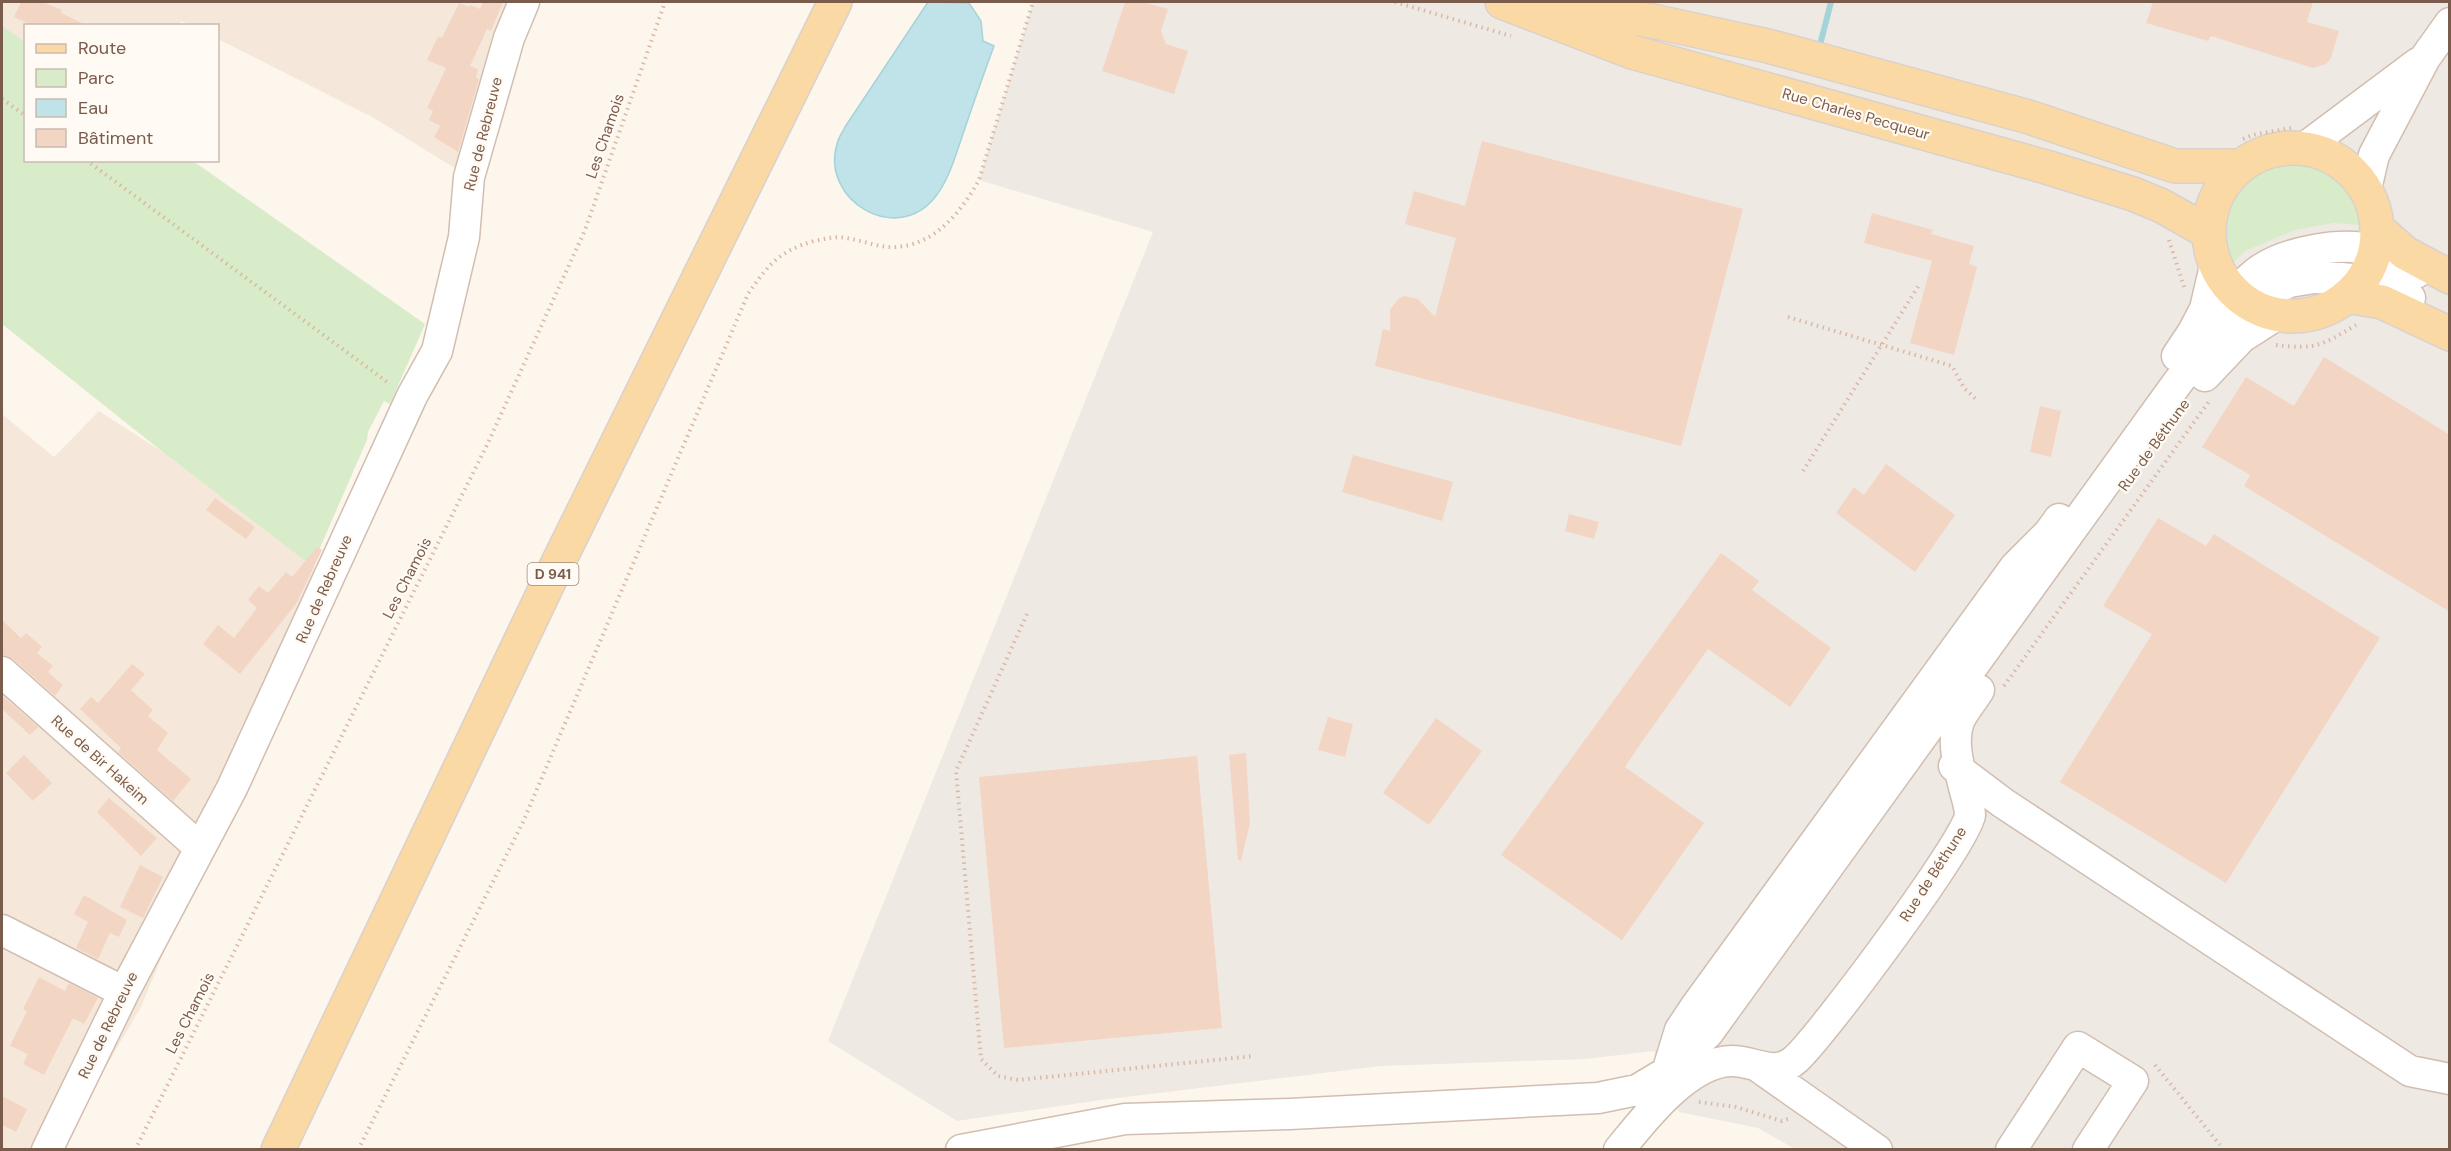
<svg xmlns="http://www.w3.org/2000/svg" width="2451" height="1151" viewBox="0 0 2451 1151" font-family="'DM Sans',sans-serif">
  <style>
    .residential { fill: #f5e8da }
    .industrial { fill: #efe9e4 }
    .green { fill: #d8ecc9 }
    .water { fill: #bfe3e8; stroke: #a5d3da; stroke-width: 1.5 }
    .lines { fill: none; stroke-linecap: round; stroke-linejoin: round }
    .stream { stroke: #a5d3da; stroke-width: 6 }
    .building { fill: #f3d5c3 }
    .minor-casing { stroke: #d1beb0; stroke-width: 33 }
    .major-casing { stroke: #dad1cd; stroke-width: 36 }
    .path { stroke: #d9b8a5; stroke-width: 4; stroke-dasharray: 1.5 4.5; stroke-linecap: butt }
    .minor { stroke: #fff; stroke-width: 30 }
    .major { stroke: #fbd9a5; stroke-width: 33 }
    .labels { text-anchor: middle; dominant-baseline: central; stroke-width: 4.5; stroke-linejoin: round; paint-order: stroke }
    .shield { fill: #fffaf3; stroke: #a28b7f; stroke-width: 1.5 }
    .shield-label { font-size: 14px; font-weight: bold; fill: #7a5c4d }
    .street-label { font-size: 15px; fill: #7a5c4d; stroke: #fffaf3 }
  </style>
  <rect width="100%" height="100%" fill="#fdf6ec"/>
  <path class="residential" d="M2,2h522l-55,175 -95,-59 -156,-79v-13l-27,-1 -10,-4 -2,5h-153l-1,57 -23,20z
    M99,411l65,42 165,125 -97,210 -91,219 -83,142h-56v-735l52,43z"/>
  <path class="industrial" d="M1033,2h1416v1147h-654l-37,-21 -79,-16 -25,-61 -69,8 -204,7 -280,34 -144,21 -129,-80 325,-809 -174,-52z"/>
  <path class="green" d="M2,26l23,16 1,118 167,1 232,163 -35,80 -6,-3 -16,31 -1,8 -55,126 -148,-113 -162,-129z
    M2283,161c39,1 75,21 77,64l-26,-2 -39,7 -50,21 -16,16c-23,-52 0,-93 54,-106z"/>
  <path class="water" d="M928,2l41,1 12,18 2,20 11,5c-11,30 -22,61 -32,91 -7,20 -13,42 -26,59 -39,51 -116,4 -99,-52 1,-6 5,-11 8,-17z"/>
  <g class="lines">
    <path class="stream" d="M1821,41l10,-39"/>
  </g>
  <path class="building" d="M21,2h22l19,8 -1,3 27,13h-54l-20,-9z
    M483,2h20l-12,29 -4,-2 -17,37 8,3 -2,9 3,1 -21,73 -24,-15 6,-11 -11,-6 4,-9 -6,-3 19,-40 -19,-8 11,-24 4,2 17,-35 10,4 1,-2 10,4z
    M1125,2h18l25,7 -7,22 5,13 22,7 -14,43 -72,-23z
    M2153,2h160l-6,20 32,9 -8,27 -5,6 -13,4 -102,-32 -3,5 -62,-18z
    M1482,141l261,68 -62,237 -306,-80 8,-37 7,2v-21l8,-11 6,-3 14,3 17,18 21,-79 -51,-14 9,-33 51,15z
    M1872,213l61,17 -2,4 43,12 -5,18 8,3 -23,88 -44,-12 22,-82 -68,-18z
    M2324,357l126,78v177l-206,-126 6,-11 -48,-28 44,-70 48,29z
    M2040,406l21,5 -10,46 -21,-5z
    M1353,455l100,27 -11,39 -100,-29z
    M1886,464l69,51 -40,57 -79,-59 18,-26 10,8z
    M215,498l40,29 -9,12 -40,-29z
    M1569,514l30,8 -5,17 -29,-8z
    M2158,518l48,28 8,-12 166,104 -154,245 -166,-101 92,-148 -49,-28z
    M317,547l5,3 -26,54 -56,70 -37,-30 15,-19 16,13 23,-30 -9,-8 11,-14 9,7 18,-21 6,5z
    M1721,553l38,28 -7,9 79,58 -41,59 -82,-58 -67,94 -16,24 79,56 -82,117 -121,-85z
    M2,620l19,18 5,-5 16,14 -5,6 16,13 -5,6 15,13 -8,11 -42,-37 -11,-4z
    M132,664l13,10 -14,16 22,20 -5,6 20,17 -11,17 34,29 -18,22 -55,-49 3,-4 -41,-39 11,-12 7,6z
    M2,695l36,32 -8,8 -28,-26z
    M1328,717l25,7 -8,33 -27,-7z
    M1436,718l46,33 -53,74 -46,-32z
    M1246,753l4,70 -9,38 -3,-1 -9,-105z
    M24,755l28,28 -19,18 -27,-28z
    M1197,756l25,272 -218,20 -25,-271z
    M109,798l48,40 -16,18 -44,-44z
    M140,865l23,12 -20,41 -23,-11z
    M84,895l43,25 -8,17 -9,-4 -12,26 -22,-11 12,-26 -14,-8z
    M39,977l26,14 4,-8 29,15 -14,26 -11,-6 -29,57 -21,-11 5,-10 -18,-8 17,-35 -4,-2z
    M2,1096l25,13 -11,23 -14,-7z"/>
  <g class="lines">
    <defs>
      <path id="minor" d="M2303,149l115,-86
        M2366,189l8,-34 51,-97 25,-35
        M2228,307c7,-12 17,-26 29,-35 27,-20 86,-32 119,-21 14,5 27,15 40,22
        M2177,356l16,-24 12,-23 10,-43
        M2205,376l37,-39 36,-23
        M2,672l197,175
        M1954,766l49,37 407,268 40,8
        M2,930l122,62
        M1760,1068l117,82
        M1668,1069l12,-39 16,-24 319,-439 34,-34 10,-14
        M47,1150l77,-158 108,-204 180,-392 25,-45 27,-114 5,-60 40,-139 15,-36
        M961,1150l164,-31 165,-5 308,-16 39,-8 30,-18 41,-39 470,-651 45,-57 40,-30 26,-13 25,-4h27l21,2 23,7 25,11
        M1619,1150c25,-31 69,-88 112,-89 22,-1 44,18 65,-2 25,-22 173,-221 174,-244 0,-10 -5,-22 -7,-32 -5,-19 -11,-43 -4,-62 5,-11 14,-21 20,-31
        M2011,1150l67,-103 55,34 -45,69"/>
      <path id="major" d="M1502,2l130,50 414,115 87,27 29,12 46,26
        M1548,2l109,20 111,24 261,71 146,49h65
        M2209 232a84 84 0 1 1 168 0a84 84 0 1 1-168 0Z
        M2377,228l28,25 45,24
        M2347,296l35,6 68,32
        M278,1150l274,-575 283,-573"/>
    </defs>
    <use href="#minor" class="minor-casing"/>
    <use href="#major" class="major-casing"/>
    <path class="path" d="M1395,2l116,34
      M2,99l24,17
      M2243,139l9,-4 39,-7
      M86,160l304,224
      M2169,240l15,47
      M1788,317l164,49 12,22 14,13
      M2276,345c41,5 46,0 80,-20
      M1803,471l116,-186
      M1027,614l-71,157 25,288 17,17 20,4 236,-24
      M2004,686l206,-286
      M2155,1065l65,80
      M1699,1102l37,5 46,14 8,-3
      M135,1150l352,-705 98,-215 80,-228
      M358,1150l165,-328 225,-528c20,-29 31,-43 66,-53 11,-2 21,-5 32,-3 15,2 31,9 46,9 42,0 69,-35 87,-67l54,-178"/>
    <use href="#minor" class="minor"/>
    <use href="#major" class="major"/>
  </g>
  <g class="labels">
    <rect class="shield" x="527.5" y="563" width="51" height="22" rx="4.5"/>
    <g class="shield-label">
      <text x="553" y="574">D 941</text>
    </g>
    <g class="street-label">
      <text transform="translate(1856 114) rotate(16)">Rue Charles Pecqueur</text>
      <text transform="translate(483 134) rotate(-76)">Rue de Rebreuve</text>
      <text transform="translate(605 136) rotate(-71)">Les Chamois</text>
      <text transform="translate(2154 445) rotate(-54)">Rue de Béthune</text>
      <text transform="translate(407 578) rotate(-63)">Les Chamois</text>
      <text transform="translate(324 589) rotate(-66)">Rue de Rebreuve</text>
      <text transform="translate(100 760) rotate(42)">Rue de Bir Hakeim</text>
      <text transform="translate(1933 874) rotate(-57)">Rue de Béthune</text>
      <text transform="translate(190 1013) rotate(-63)">Les Chamois</text>
      <text transform="translate(108 1025) rotate(-64)">Rue de Rebreuve</text>
    </g>
  </g>
  <rect width="2451" height="1151" fill="none" stroke="#7a5c4d" stroke-width="6"/>
  <rect x="24" y="24" width="195" height="138" fill="#fffaf3" stroke="#cabbb1" stroke-width="1.5"/>
  <rect x="36" y="44" width="30" height="9" fill="#fbd9a5" stroke="#cabbb1" stroke-width="1.5"/>
  <text x="78" y="54" font-size="18" fill="#7a5c4d">Route</text>
  <rect x="36" y="69" width="30" height="18" fill="#d8ecc9" stroke="#cabbb1" stroke-width="1.5"/>
  <text x="78" y="84" font-size="18" fill="#7a5c4d">Parc</text>
  <rect x="36" y="99" width="30" height="18" fill="#bfe3e8" stroke="#cabbb1" stroke-width="1.5"/>
  <text x="78" y="114" font-size="18" fill="#7a5c4d">Eau</text>
  <rect x="36" y="129" width="30" height="18" fill="#f3d5c3" stroke="#cabbb1" stroke-width="1.5"/>
  <text x="78" y="144" font-size="18" fill="#7a5c4d">Bâtiment</text>
</svg>
